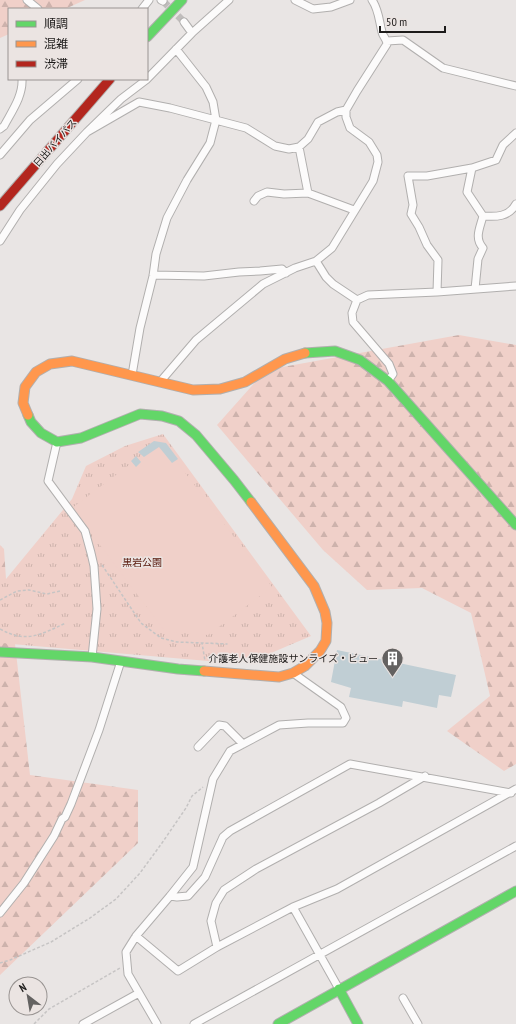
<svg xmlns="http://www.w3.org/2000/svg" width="516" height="1024" viewBox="0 0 516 1024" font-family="'PT Sans Narrow','Noto Sans JP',sans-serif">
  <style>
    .forest { fill: url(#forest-firs) }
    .park { fill: url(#park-tufts) }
    .pitch { fill: #f0d0c9 }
    .building { fill: #c0ced4 }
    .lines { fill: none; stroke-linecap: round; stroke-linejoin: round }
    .street-tunnel { stroke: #c0bdbc; stroke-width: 7; stroke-dasharray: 7 3.5; stroke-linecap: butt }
    .street-casing { stroke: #b1afae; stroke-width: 9 }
    .fast-casing { stroke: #b1afae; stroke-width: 11 }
    .slow-casing { stroke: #b1afae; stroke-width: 11 }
    .jam-casing { stroke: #b1afae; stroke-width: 11 }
    .path { stroke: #c6c4c4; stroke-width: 1.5; stroke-dasharray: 3 2; stroke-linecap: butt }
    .street { stroke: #fcfbfb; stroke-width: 7 }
    .fast { stroke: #63d668; stroke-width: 9 }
    .slow { stroke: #ff974d; stroke-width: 9 }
    .jam { stroke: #b3261e; stroke-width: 9 }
    .labels { text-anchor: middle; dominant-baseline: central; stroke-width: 3; stroke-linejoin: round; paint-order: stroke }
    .street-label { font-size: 10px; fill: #1d1b1a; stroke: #ebe4e2 }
    .park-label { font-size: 10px; fill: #531205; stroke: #ebe4e2 }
    .poi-label { font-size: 10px; fill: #1d1b1a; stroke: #ebe4e2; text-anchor: end }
  </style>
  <defs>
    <pattern id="forest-firs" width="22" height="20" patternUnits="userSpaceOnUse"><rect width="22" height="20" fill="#f0d0c9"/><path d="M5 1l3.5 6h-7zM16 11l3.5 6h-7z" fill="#cdb2ac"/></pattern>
    <pattern id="park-tufts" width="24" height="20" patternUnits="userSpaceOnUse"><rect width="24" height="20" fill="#f0d0c9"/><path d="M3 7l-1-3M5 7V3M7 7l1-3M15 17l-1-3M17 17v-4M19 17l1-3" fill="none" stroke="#cdb2ac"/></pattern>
  </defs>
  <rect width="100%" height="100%" fill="#e9e5e4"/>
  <path class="forest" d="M0,0h85l-20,9h-56v25l-9,4z
    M459,335l57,10v419l-12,7 -57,-40 43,-35 -19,-83 -49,-25 -55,2 -44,-40 -106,-125 49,-55z
    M0,545l4,4 2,30 4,21 20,175 108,15v53l-138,132z"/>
  <path class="park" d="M163,434l148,202 -47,20 -56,5 -208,-18v-61l6,-3 14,-17 52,-63 14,-33 39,-20z"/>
  <path class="pitch" d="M161,441l111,146 -64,48 -38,-3 -6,-2 -92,-122z"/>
  <path class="building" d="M154,441l12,2 12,16 -6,4 -13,-16 -15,10 -6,-5z
    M136,456l5,6 -5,5 -5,-6z
    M337,650l119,25 -5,22 -12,-2 -2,13 -34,-7 -1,6 -53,-10 2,-9 -20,-6z"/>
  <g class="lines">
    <path class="street-tunnel" d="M163,1l21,21"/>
    <defs>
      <path id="street" d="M27,0l11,9
        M161,0l2,1
        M295,0l18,9 18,-2 19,-7
        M142,9l7,-9
        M184,22l8,11
        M387,41l16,-1 40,28 73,18
        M0,129l4,-3c8,-15 19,-30 18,-47
        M87,132l52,-30 31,6 76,20 29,18 14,3 10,-2 9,-8 10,-17 19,-10 9,-2 11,-19 30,-47c0,-5 -4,-7 -5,-12 -3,-11 -3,-22 -10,-32
        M299,147l9,46
        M0,155l30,-35 48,-41
        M472,168l24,-8 7,-15 13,-12
        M254,201l4,-5 9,-4 17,2 24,-1 46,17
        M483,216c13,1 26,1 33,-12
        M0,241l20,-31 37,-46 30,-32 34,-33 25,-19 46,-47 37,-33
        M316,261l10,16 7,7 24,16
        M153,275l51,1 35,-4 21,-1 22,-2 4,4
        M437,292l1,-32 -11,-15 -8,-18 -8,-13 2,-9 -5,-29h19l45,-8 -5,24 16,24c-3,12 -9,22 0,32l-5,11 -3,30
        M132,375l8,-47 13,-52 3,-22 11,-36 20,-38 23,-37 6,-23 -3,-18 -7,-15 -30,-38
        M388,381l5,-7 -4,-10 -36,-42 -1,-9 5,-13 11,-5 69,-3 79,-6
        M160,382l36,-42 67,-56 32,-16 21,-7 16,-13 41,-67 5,-19 -1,-7 -8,-13 -19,-14 -4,-11v-7
        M57,442l-9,39 37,50 6,22 3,13 3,43 -5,48
        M198,747l21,-22 6,1 18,18
        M170,896l7,1 11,-1 17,-19 18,-40 7,-6 120,-67 161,29
        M293,907l46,82
        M0,913l24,-30 30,-47 8,-17 3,-2 6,-13 28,-74 22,-69
        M136,936l42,35 39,-24 76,-40 44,-18 179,-100
        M217,947l-6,-26 5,-18 8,-13 32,-21 123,-66 46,-27
        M403,998l15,26
        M83,1024l56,-31
        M157,1024l-29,-50 -2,-22 10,-16 34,-40 23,-29 20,-88 17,-28 49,-26 29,-2h35l3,-5 -5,-11 -48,-34
        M194,1024l322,-178"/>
      <path id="fast" d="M147,37l35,-37
        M305,353l30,-2 25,9 28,21 128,144
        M28,415l3,7 10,11 16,9 24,-4 59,-24 22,2 17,5 17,14 38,45 17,22
        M0,652l92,5 86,12 26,2
        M339,989l19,35
        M278,1024l238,-133"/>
      <path id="slow" d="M28,415l-5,-12 2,-16 11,-15 14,-8 22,-3 121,29 27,-1 25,-7 40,-23 20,-6
        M204,671l75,6 14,-4 12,-7 15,-15 6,-10 1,-18 -2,-11 -11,-26 -63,-84"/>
      <path id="jam" d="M0,206l110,-127"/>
    </defs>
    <use href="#street" class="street-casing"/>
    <use href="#fast" class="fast-casing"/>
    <use href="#slow" class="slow-casing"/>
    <use href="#jam" class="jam-casing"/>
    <path class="path" d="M102,565l39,58 20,15 16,4 50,2 -25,-1 3,18
      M0,600l17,-9 12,-1 18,4 13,-3
      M0,629c27,15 41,5 66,-6
      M0,963l10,-3 41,-18 39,-24 26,-19 24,-26 22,-30 24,-35 6,-12 11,-9
      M34,1024l15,-15 71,-41"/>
    <use href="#street" class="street"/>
    <use href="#fast" class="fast"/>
    <use href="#slow" class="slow"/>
    <use href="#jam" class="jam"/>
  </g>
  <defs>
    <symbol id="building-pin" viewBox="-11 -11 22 30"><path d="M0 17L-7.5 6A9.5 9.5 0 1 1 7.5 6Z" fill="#646261" stroke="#ebe4e2"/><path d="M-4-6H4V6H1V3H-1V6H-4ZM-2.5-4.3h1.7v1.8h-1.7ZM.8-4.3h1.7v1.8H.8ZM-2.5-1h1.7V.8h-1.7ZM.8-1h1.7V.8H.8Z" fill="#fff"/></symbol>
  </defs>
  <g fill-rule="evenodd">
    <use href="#building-pin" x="380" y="646" width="25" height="34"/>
  </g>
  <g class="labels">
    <g class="street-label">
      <text transform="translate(55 143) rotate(-49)">日出バイパス</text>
    </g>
    <g class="park-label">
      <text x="142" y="562">黒岩公園</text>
    </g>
    <g class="poi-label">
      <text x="378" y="658">介護老人保健施設サンライズ・ビュー</text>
    </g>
  </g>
  <rect x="8" y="8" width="140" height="72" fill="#ebe4e2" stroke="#999492"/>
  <rect x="16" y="21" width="20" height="6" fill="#63d668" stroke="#999492"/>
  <text x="44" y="28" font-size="12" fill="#1d1b1a">順調</text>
  <rect x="16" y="41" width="20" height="6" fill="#ff974d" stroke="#999492"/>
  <text x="44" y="48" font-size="12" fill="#1d1b1a">混雑</text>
  <rect x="16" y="61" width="20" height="6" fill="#b3261e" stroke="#999492"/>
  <text x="44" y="68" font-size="12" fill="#1d1b1a">渋滞</text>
  <g transform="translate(28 996) rotate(329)"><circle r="19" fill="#ebe4e2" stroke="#999492"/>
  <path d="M0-3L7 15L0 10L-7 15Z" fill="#646261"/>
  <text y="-6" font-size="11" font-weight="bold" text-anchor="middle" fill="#1d1b1a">N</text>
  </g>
  <path d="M380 26v6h65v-6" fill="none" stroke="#1d1b1a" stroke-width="2"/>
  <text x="386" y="26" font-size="12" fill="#1d1b1a" stroke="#ebe4e2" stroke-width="3" paint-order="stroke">50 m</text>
</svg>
